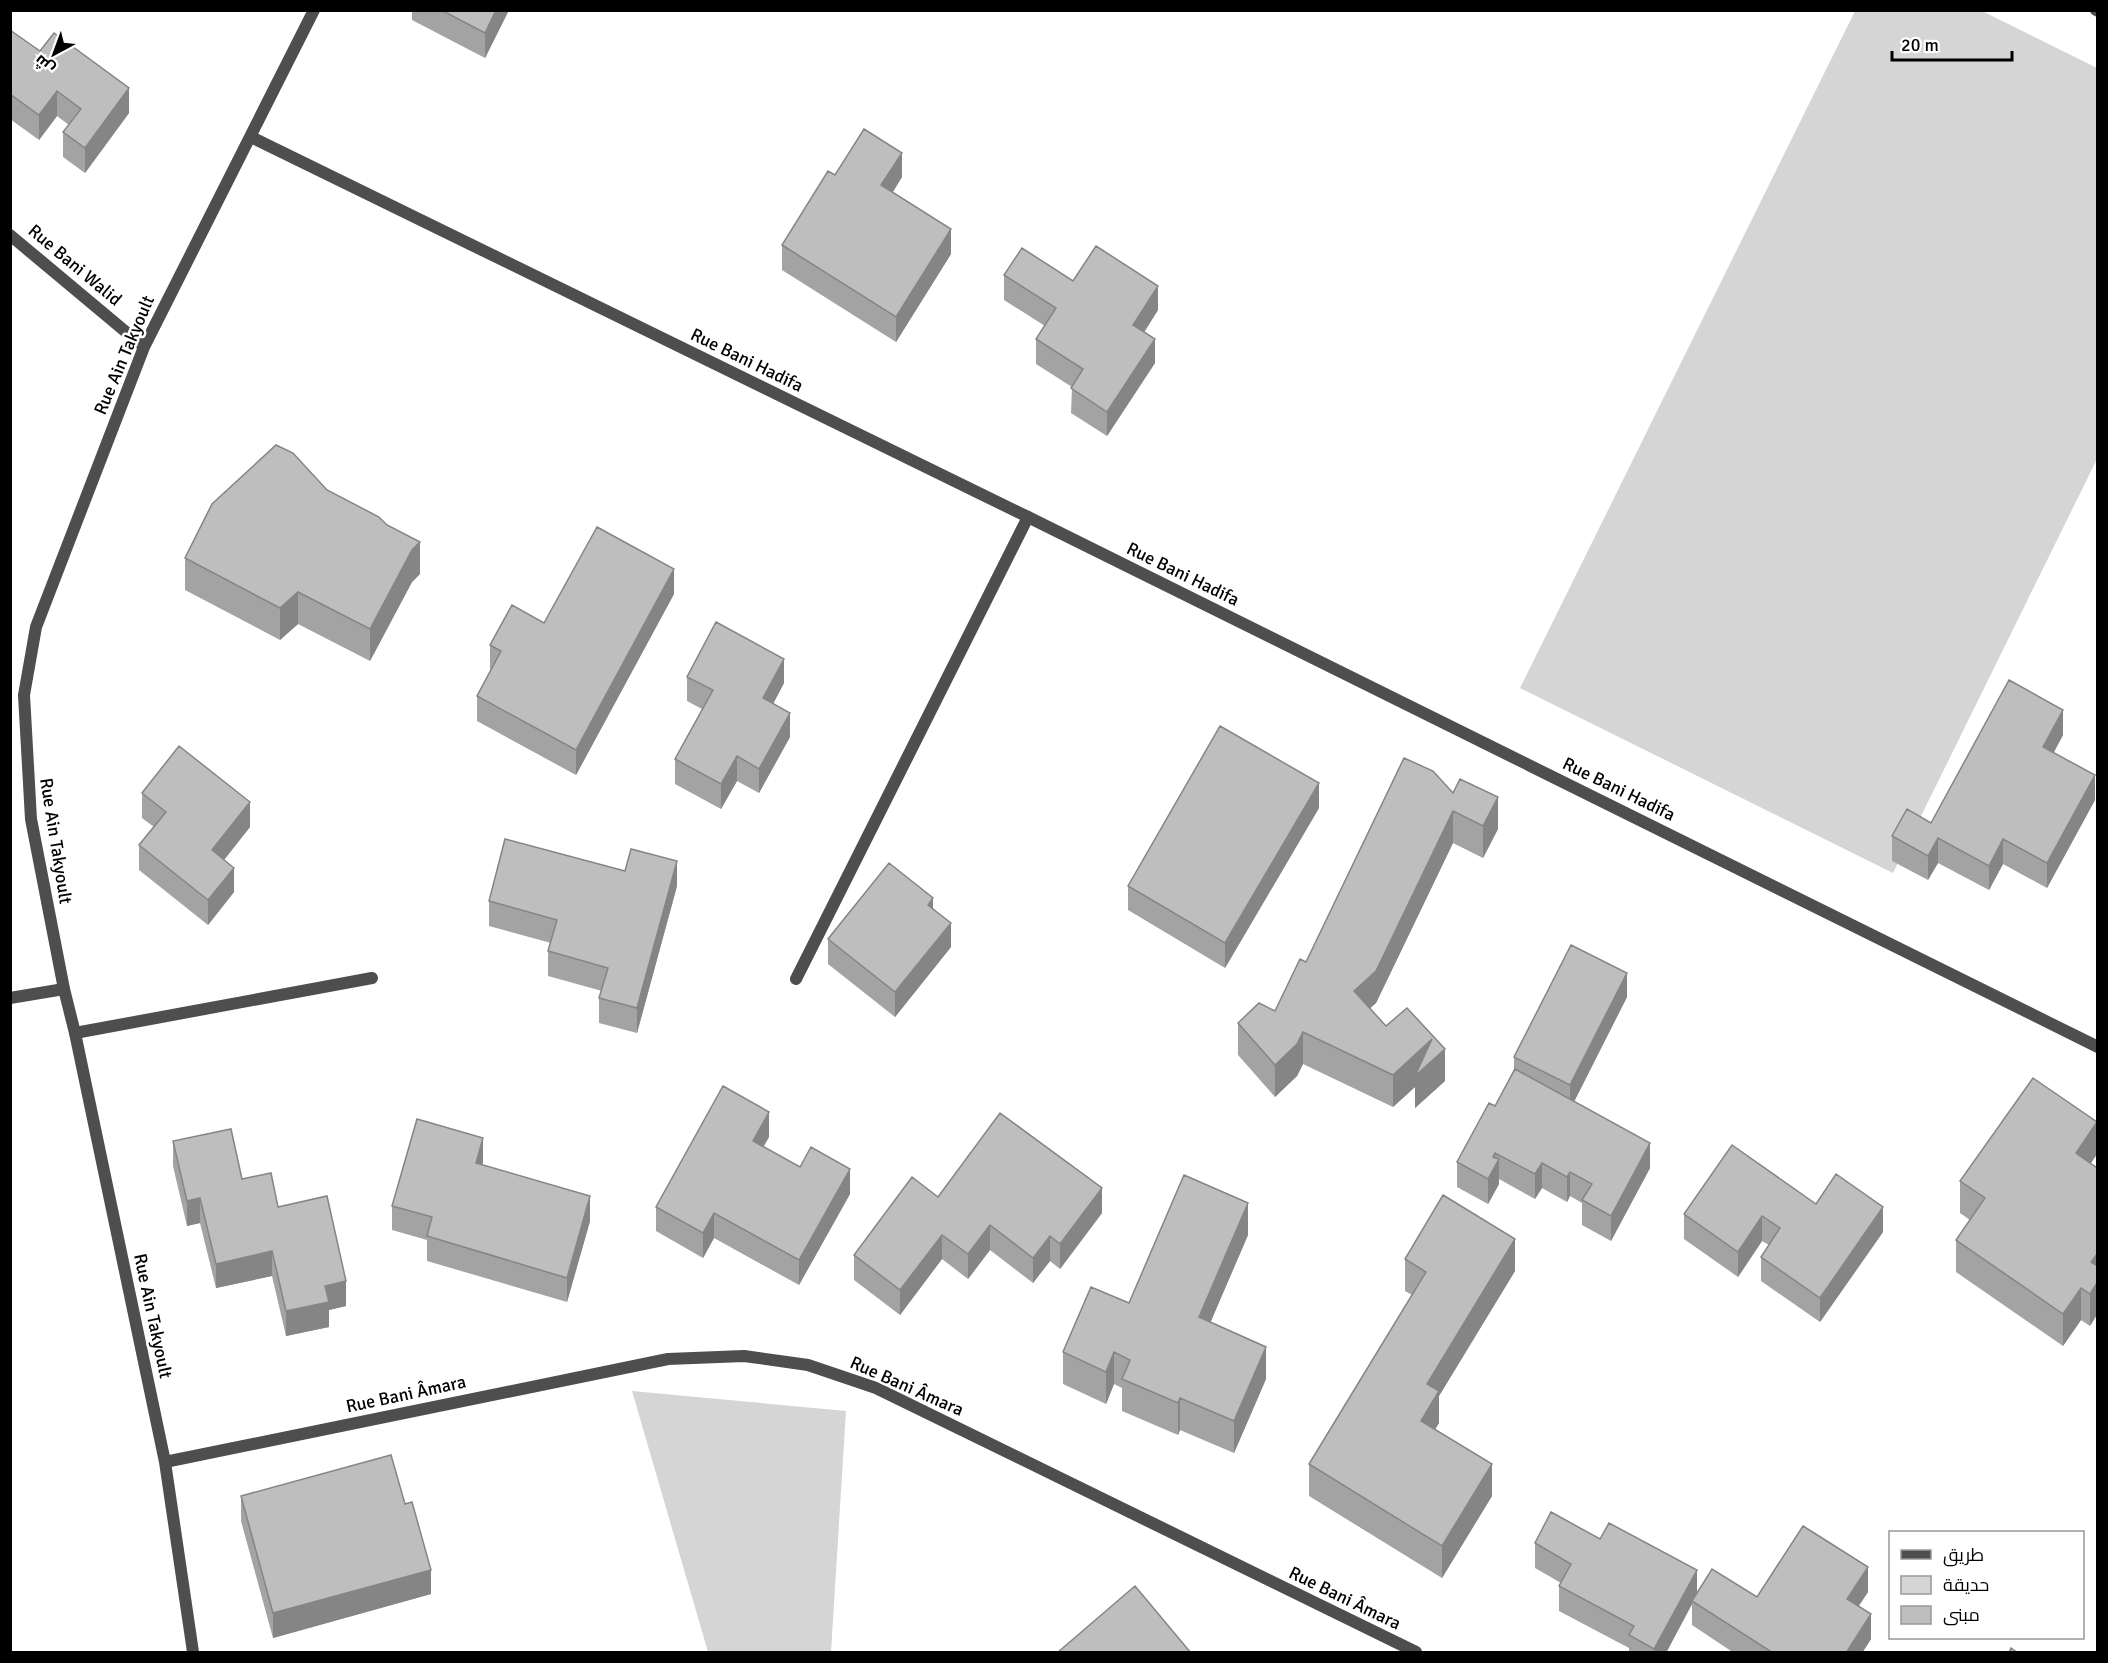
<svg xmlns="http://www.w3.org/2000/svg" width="2108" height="1663" viewBox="0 0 2108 1663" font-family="Signika,Cairo,sans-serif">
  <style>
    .green { fill: #d5d5d5 }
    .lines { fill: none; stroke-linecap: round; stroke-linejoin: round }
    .service { stroke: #4e4e4e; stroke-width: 12 }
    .minor { stroke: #4e4e4e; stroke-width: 12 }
    .wall { fill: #a3a3a3 }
    .shaded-wall { fill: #858585 }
    .building { fill: #bebebe; stroke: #858585; stroke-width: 1.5 }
    .labels { text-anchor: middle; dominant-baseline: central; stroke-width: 5; stroke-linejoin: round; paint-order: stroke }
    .street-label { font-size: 18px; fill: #000; stroke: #fff }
  </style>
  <rect width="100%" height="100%" fill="#fff"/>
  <path class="green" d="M1855,11h127l115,57v391l-204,414 -373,-185z
    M632,1391l214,20 -15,241h-123z"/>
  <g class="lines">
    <path class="service" d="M796,979l232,-462
      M10,998l54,-9
      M75,1033l297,-55"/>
    <path class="minor" d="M2096,10l2,1
      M251,137l777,380 1070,530
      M10,235l134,112
      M165,1462l503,-103 76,-3 64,9 68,23 540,264
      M193,1652l-28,-190 -90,-429 -11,-44 -33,-170 -7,-124 12,-68 108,-280 170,-337"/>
  </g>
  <path class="wall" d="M412,10h97l-24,48 -73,-38z
    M10,30l119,83 -44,60 -22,-16v-25l6,-7 -12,-9 -18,24 -29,-21z
    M835,175l67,2 -9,15 58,62 -55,88 -114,-72v-25z
    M1004,275l69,6 85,29 -14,22 11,31 -48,73 -36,-23 1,-26 -36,-23v-25l9,-13 -41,-26z
    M327,490l93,84 -8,8 -42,79 -72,-37 -18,16 -95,-50v-32z
    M674,594l-98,181 -99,-54v-25l14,-26h-1v-25z
    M687,677l97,6 -11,21 17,33 -31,56 -22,-12 -16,28 -46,-25v-25l27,-50 -15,-8z
    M2063,735l-9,17 41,48 -48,88 -44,-24 -14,26 -51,-27 -10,17 -36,-19v-25l39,-13z
    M142,793l108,34 -26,33 10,32 -26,33 -69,-55v-25l15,-18 -12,-9z
    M1453,793l45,36 -15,29 -30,-15 -77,160 -6,5 16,18 59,55 -30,27v-21l-22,20 -90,-43 -6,12 -22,21 -37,-42v-32l37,-12 31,-49z
    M1319,808l-94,160 -97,-58v-24z
    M677,886l-40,147 -38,-10v-25l3,-7 -54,-15v-25l3,-8 -62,-17v-25z
    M933,908l18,39 -56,70 -67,-53v-25z
    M1627,997l-53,104 76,67 -39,73 -29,-16v-22l-12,-7 -3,6 -25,-14 -7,11 -36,-20v5l-11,20 -31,-17v-25l38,-56 19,-37v-12z
    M769,1137l-6,10 87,47 -51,91 -85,-47 -11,20 -47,-27v-24z
    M173,1141l69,38 36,28 68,99 -17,4v17l-43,9 -14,-60 -56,12 -16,-65 -13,3 -14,-60z
    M2097,1154l-6,9 -1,163 -9,-6 -18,26 -107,-74v-32l14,-20 -10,-7v-32z
    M483,1162l-1,3 108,56 -23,81 -140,-41v-21l-35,-10v-24z
    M938,1197l164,16 -42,56 -10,-8 -17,22 -43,-33 -22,29 -26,-20 -42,56 -46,-35v-25z
    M1816,1204l67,28 -63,90 -59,-41v-24l8,-12 -7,-4 -24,36 -54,-38v-25z
    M1248,1235l-38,88 56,56 -32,74 -54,-23 -2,5 -56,-24v-23l-8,-4 -8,20 -43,-20v-32l66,-49z
    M1405,1259l110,12 -76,125v27l-4,6 57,67 -50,82 -133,-82v-32l103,-169 -7,-4z
    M241,1496l190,98 -158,44 -32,-117z
    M1535,1543l162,49 60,5 111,-5 -10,14 13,33 -9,14h-128l-42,-28v-21l-26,49h-37v-5l-70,-37v-25l2,-3 -26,-15z"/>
  <path class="shaded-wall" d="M496,10h13l-24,48v-25z
    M129,88v25l-44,60v-25z
    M57,91v25l-18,24v-25z
    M902,153v24l-21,33v-25z
    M951,229v25l-55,88v-25z
    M1158,286v24l-25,40v-25z
    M1155,339v24l-48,73v-24z
    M420,542v32l-8,8 -42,79v-32l42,-79z
    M674,569v25l-98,181v-25z
    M298,592v32l-18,16v-32z
    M784,659v24l-21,40v-25z
    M2063,710v25l-20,37v-25z
    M790,713v24l-31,56v-24z
    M737,756v25l-16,28v-25z
    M2095,775v25l-48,88v-25z
    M1319,783v25l-94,160v-25z
    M1498,797v32l-15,29v-32z
    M250,802v25l-38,48v-25z
    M1453,811v32l-77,160 -22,20v-32z
    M1938,838v25l-10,17v-24z
    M2003,839v25l-14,26v-24z
    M677,861v25l-40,147v-25z
    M234,868v24l-26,33v-25z
    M933,898v25l-5,-18z
    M951,923v24l-56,70v-25z
    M1627,973v24l-57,113v-25z
    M1303,1032v32l-6,12 -22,21v-32z
    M1432,1039l13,10v32l-30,27v-21l-22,20v-32z
    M769,1112v25l-16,28v-24z
    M2097,1122v32l-21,31v-32z
    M483,1138v24l-7,26v-25z
    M1650,1143v25l-39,73v-25z
    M1495,1153v12l4,-6v25l-11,20v-25z
    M1542,1163v25l-7,11v-25z
    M850,1169v25l-51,91v-25z
    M1570,1172v24l-3,6v-25z
    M1102,1188v25l-42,56v-25z
    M590,1196v25l-23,81v-24z
    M200,1198v25l-13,3v-25z
    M1248,1203v32l-49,114v-32z
    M1883,1207v25l-63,90v-24z
    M714,1213v25l-11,20v-25z
    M1762,1216v25l-24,36v-25z
    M990,1225v25l-22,29v-25z
    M942,1235v24l-42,56v-25z
    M1050,1236v25l-17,22v-25z
    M1515,1239v32l-76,125v27l-18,30v-32l6,-37z
    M272,1251v25l-56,12v-24z
    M2097,1254v61l-7,11v-32l1,-32z
    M346,1281v25l-17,4v17l-43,9v-25l39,-25z
    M2081,1288v32l-18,26v-32z
    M1266,1347v32l-32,74v-32z
    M1114,1352v32l-8,20v-32z
    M1180,1398v32l-2,5v-32z
    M1492,1464v32l-50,82v-32z
    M1868,1567v25l-21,32v-25z
    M431,1570v24l-158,44v-25z
    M1697,1570v25l-5,6v3l-26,49h-12v-4z
    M1871,1614v25l-9,14h-16z"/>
  <path class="building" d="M441,10h55l-11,23z
    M10,30l30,21 14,-18 75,55 -44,60 -22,-16 18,-23 -24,-18 -18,24 -29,-21z
    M864,129l38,24 -21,32 70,44 -55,88 -114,-72 46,-74 7,4z
    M1096,246l62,40 -25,39 22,14 -48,73 -36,-24 12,-19 -47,-30 20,-31 -52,-33 18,-27 51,33z
    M276,445l17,8 34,37 52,27 8,8 33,17 -8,8 -42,79 -72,-37 -18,16 -95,-50 27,-54z
    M597,527l77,42 -98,181 -99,-54 24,-45 -11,-6 22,-40 32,18z
    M716,622l68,37 -21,39 27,15 -31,56 -22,-13 -16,28 -46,-25 38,-69 -26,-13z
    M2009,680l54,30 -20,37 52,28 -48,88 -44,-24 -14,27 -51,-28 -10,18 -36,-20 15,-27 24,14z
    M1220,726l99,57 -94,160 -97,-57z
    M179,746l71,56 -38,48 22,18 -26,32 -69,-55 27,-33 -24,-19z
    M1404,758l29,13 20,22 7,-14 38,18 -15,29 -30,-15 -77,160 -22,20 32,35 21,-18 38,41 -30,27 17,-37 -39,36 -90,-43 -6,12 -22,21 -37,-42 21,-20 16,8 25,-52 6,3z
    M505,839l120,32 6,-22 46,12 -40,147 -38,-10 9,-30 -60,-17 9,-31 -68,-19z
    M889,863l44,35 -5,7 23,18 -56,69 -67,-53z
    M1571,945l56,28 -57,112 -56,-28z
    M1515,1069l135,74 -39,73 -29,-16 10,-16 -22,-12 -3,5 -25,-14 -7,11 -40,-21 -2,4 6,2 -11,20 -31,-17 32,-59 6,3z
    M2033,1078l64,44 -21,31 21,15v86l-6,8 6,4v17l-7,11 -9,-6 -18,26 -107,-74 29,-42 -25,-17z
    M723,1086l46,26 -16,29 47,26 11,-20 39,22 -51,91 -85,-47 -11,20 -47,-26z
    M1000,1113l102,75 -42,56 -10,-8 -17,22 -43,-33 -22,29 -26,-19 -42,55 -46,-35 58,-78 26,20z
    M417,1119l66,19 -7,25 114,33 -23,82 -140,-42 5,-19 -40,-11z
    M231,1129l11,50 29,-6 7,34 49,-11 19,85 -21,5 4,16 -43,9 -14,-60 -56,13 -16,-66 -13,3 -14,-60z
    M1732,1145l84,59 20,-30 47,33 -63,91 -59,-41 19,-29 -18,-12 -24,36 -54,-38z
    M1184,1175l64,28 -49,114 67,30 -32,74 -54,-23 -2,5 -56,-24 8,-19 -16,-8 -8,20 -43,-20 28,-65 38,16z
    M1443,1195l72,44 -88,145 12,7 -18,30 71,43 -50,82 -133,-82 117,-192 -21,-13z
    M391,1455l14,49 7,-2 19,68 -158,43 -32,-117z
    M1551,1512l49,27 9,-16 88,47 -43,79 -25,-14 5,-9 -75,-40 12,-22 -36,-21z
    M1803,1526l65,41 -21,32 24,15 -25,39h-73l-81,-52 20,-32 45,28z
    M1135,1586l56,67h-134z
    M2011,1648l7,5h-9z"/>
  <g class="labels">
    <g class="street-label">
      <text transform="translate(75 265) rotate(40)">Rue Bani Walid</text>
      <text transform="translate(124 355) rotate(-67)">Rue Ain Takyoult</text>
      <text transform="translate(747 360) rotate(26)">Rue Bani Hadifa</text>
      <text transform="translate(1183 574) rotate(26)">Rue Bani Hadifa</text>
      <text transform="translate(1619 789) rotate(26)">Rue Bani Hadifa</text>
      <text transform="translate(56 841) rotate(81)">Rue Ain Takyoult</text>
      <text transform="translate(153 1316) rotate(78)">Rue Ain Takyoult</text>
      <text transform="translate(907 1386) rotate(24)">Rue Bani Âmara</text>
      <text transform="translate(406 1394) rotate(-12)">Rue Bani Âmara</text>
      <text transform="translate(1345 1598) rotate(26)">Rue Bani Âmara</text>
    </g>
  </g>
  <rect width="2108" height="1663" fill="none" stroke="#000000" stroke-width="24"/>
  <rect x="1889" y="1531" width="195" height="108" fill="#ffffff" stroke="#999999" stroke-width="1.5"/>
  <rect x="1901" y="1550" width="30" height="9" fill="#4e4e4e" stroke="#999999" stroke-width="1.5"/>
  <text x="1943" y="1561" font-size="18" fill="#000000">طريق</text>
  <rect x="1901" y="1576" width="30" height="18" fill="#d5d5d5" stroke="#999999" stroke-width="1.5"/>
  <text x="1943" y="1591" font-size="18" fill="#000000">حديقة</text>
  <rect x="1901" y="1606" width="30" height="18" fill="#bebebe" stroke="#999999" stroke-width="1.5"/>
  <text x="1943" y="1621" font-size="18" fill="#000000">مبنى</text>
  <g transform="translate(54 54) rotate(221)" stroke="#ffffff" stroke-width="4.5" paint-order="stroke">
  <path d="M0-4.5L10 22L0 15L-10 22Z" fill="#000000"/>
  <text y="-9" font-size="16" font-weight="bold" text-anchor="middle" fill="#000000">ش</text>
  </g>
  <path d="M1892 51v9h120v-9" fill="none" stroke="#000000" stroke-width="3"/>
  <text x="1901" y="51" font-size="18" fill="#000000" stroke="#ffffff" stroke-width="4.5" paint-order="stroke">20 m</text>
</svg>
